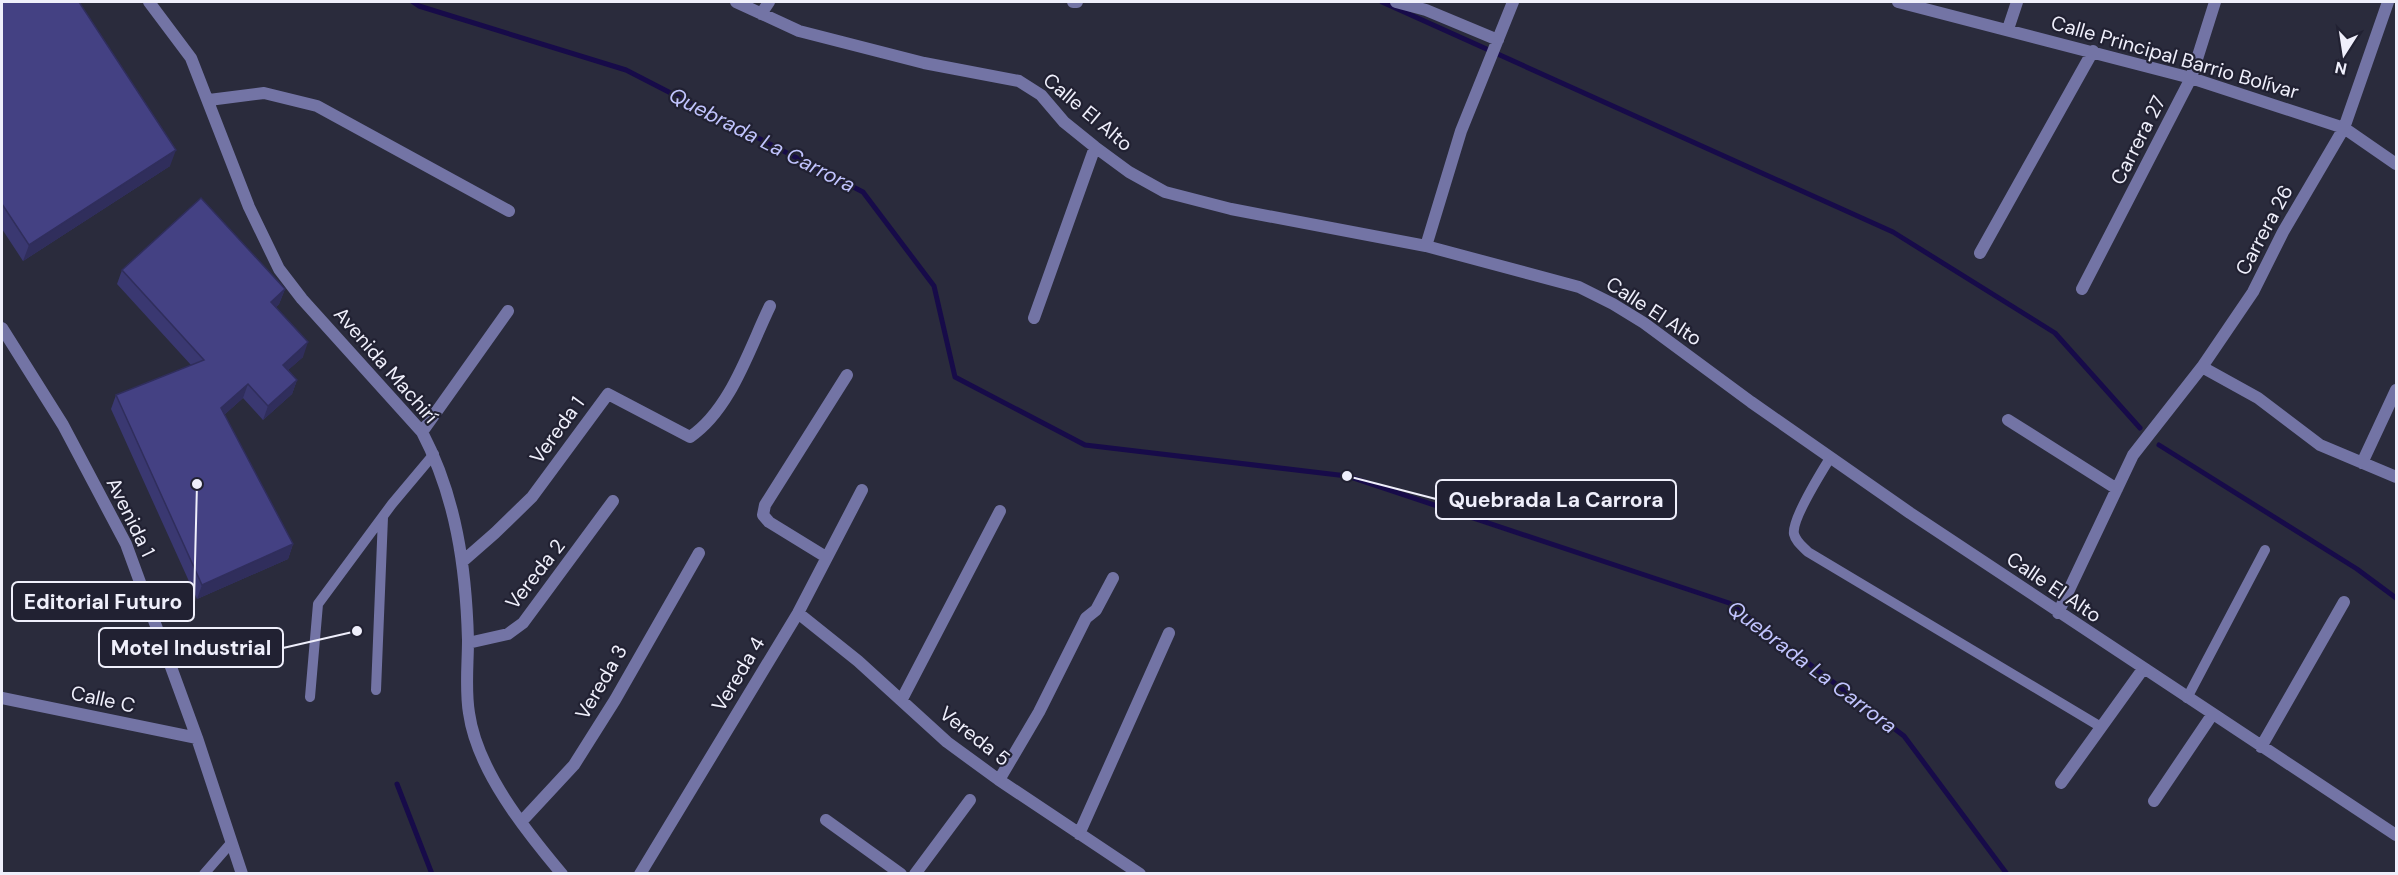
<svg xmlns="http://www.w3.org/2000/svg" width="2398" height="875" viewBox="0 0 2398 875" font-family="'DM Sans',sans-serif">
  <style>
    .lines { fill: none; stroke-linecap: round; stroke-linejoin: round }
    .stream { stroke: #170b49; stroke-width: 5 }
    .lane { stroke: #7374a5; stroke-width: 10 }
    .street { stroke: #7374a5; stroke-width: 12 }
    .wall { fill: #3a3871 }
    .shaded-wall { fill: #302e5c }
    .building { fill: #444183; stroke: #302e5c; stroke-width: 1.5 }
    .labels { text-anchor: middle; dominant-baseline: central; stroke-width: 4.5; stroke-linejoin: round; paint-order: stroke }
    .street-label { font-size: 20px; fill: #efeffb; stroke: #212132 }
    .water-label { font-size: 21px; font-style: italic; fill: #c1c4fe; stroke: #212132 }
    .leader { fill: none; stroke: #efeffb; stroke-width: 2 }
    .callout-dot { fill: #efeffb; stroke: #212132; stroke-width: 2 }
    .callout { fill: #212132; stroke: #efeffb; stroke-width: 2 }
    .callout-label { font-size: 21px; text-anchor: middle; font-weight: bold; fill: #efeffb }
  </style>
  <rect width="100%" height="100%" fill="#2a2b3c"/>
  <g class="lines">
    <path class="stream" d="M413,2l6,4 207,64 237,122 71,94 21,91 130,68 262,31 382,127 175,133 103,138
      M1382,2l511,230 162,101 85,95
      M2159,445l198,124 39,29
      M397,784l35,90"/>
    <path class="lane" d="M1830,458c-8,13 -39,62 -36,76 2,8 8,12 14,18l293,175
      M376,690l7,-173
      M310,697l8,-93 74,-100 42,-50
      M2187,698l78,-148
      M204,874l27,-31"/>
    <path class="street" d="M149,2l42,56 58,149 30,62 23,30 120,133c34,65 44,135 46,208 0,24 -3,49 1,73 8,57 56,117 93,161
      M736,2l63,29 125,32 95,18 22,14 23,27 31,25 34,25 36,20 66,17 195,37 153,41 34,17 31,19 107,79 159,111 486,322
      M1073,2h4
      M1396,2l30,8 72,30
      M1898,2l293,76 153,50 52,36
      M761,14l8,-12
      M2008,29l9,-27
      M209,100l55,-7 53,13 192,105
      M1426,246l35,-115 52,-129
      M1980,253l113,-202
      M2082,289l109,-211 24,-76
      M1034,318l61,-171
      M2,328l61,97 63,119 71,194 45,136
      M2202,367l56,31 62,47 76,32
      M2008,420l109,69
      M422,432l86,-121
      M2362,463l34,-73
      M826,557l-57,-35 -6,-7 2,-10 82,-130
      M463,561l32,-28 37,-36 76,-103 82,43c41,-28 59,-88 80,-131
      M798,613l60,48 89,81 52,38 141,94
      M2058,613l75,-158 69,-88 51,-75 30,-60 61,-104 44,-126
      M468,643l40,-9 15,-11 90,-122
      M2,698l195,40
      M902,699l98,-188
      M2261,747l83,-145
      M999,780l40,-68 47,-94 10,-8 17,-32
      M2061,783l82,-114
      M2154,801l58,-86
      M826,820l75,54
      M522,821l52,-56 41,-65 84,-147
      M1079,834l90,-201
      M640,874l158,-261 64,-123
      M915,874l55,-74"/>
  </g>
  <path class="wall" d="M2,2l168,164 -147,95 -21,-32z
    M122,270l163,19 -6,15 -3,3 27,50 -15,13 9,10 -5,14 -29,26 -20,-22 -19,17 69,129 -5,15 -91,40 -86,-190 5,-14 75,-30 -74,-81z"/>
  <path class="shaded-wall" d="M176,150l-6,16 -147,95 6,-16z
    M285,289l-6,15 -13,12 5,-14z
    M308,342l-5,15 -25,22 5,-14z
    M297,380l-5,14 -29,26 5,-14z
    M248,384l-5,14 -28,25 6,-15z
    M293,544l-5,15 -91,40 5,-14z"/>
  <path class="building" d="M2,2h77l97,148 -147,95 -27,-41z
    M201,198l84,91 -14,13 37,40 -25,23 14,15 -29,26 -20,-22 -27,24 72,136 -91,41 -86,-190 88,-35 -82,-90z"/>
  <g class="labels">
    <g class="street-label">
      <text transform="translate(2175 57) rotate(16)">Calle Principal Barrio Bolívar</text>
      <text transform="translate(1088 112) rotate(40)">Calle El Alto</text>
      <text transform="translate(2138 140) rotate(-63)">Carrera 27</text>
      <text transform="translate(2264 230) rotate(-62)">Carrera 26</text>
      <text transform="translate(1654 311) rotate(33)">Calle El Alto</text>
      <text transform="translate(386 365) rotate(49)">Avenida Machirí</text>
      <text transform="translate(557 430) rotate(-54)">Vereda 1</text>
      <text transform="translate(131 517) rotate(64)">Avenida 1</text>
      <text transform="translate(535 574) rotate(-52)">Vereda 2</text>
      <text transform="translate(2054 587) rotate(34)">Calle El Alto</text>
      <text transform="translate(738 674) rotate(-59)">Vereda 4</text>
      <text transform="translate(601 682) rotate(-60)">Vereda 3</text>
      <text transform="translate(103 699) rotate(12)">Calle C</text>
      <text transform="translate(975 736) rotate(38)">Vereda 5</text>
    </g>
    <g class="water-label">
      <text transform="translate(762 140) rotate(27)">Quebrada La Carrora</text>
      <text transform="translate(1812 667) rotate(37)">Quebrada La Carrora</text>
    </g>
  </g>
  <path class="leader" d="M1347 476L1436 499M197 484L194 602M357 631L283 648"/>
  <g class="callout-dot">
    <circle cx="1347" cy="476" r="6"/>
    <circle cx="197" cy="484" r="6"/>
    <circle cx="357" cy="631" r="6"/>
  </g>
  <g class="callout">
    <rect x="1436" y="480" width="240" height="39" rx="6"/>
    <rect x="12" y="582" width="182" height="39" rx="6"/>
    <rect x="99" y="628" width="184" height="39" rx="6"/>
  </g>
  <g class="callout-label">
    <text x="1556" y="507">Quebrada La Carrora</text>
    <text x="103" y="609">Editorial Futuro</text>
    <text x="191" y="655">Motel Industrial</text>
  </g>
  <rect width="2398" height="875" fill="none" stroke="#efeffb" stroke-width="6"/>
  <g transform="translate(2344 54) rotate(192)" stroke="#212132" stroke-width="4.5" paint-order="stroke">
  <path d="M0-4.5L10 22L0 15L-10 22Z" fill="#efeffb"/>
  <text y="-9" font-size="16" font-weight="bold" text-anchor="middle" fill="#efeffb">N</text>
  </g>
</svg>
